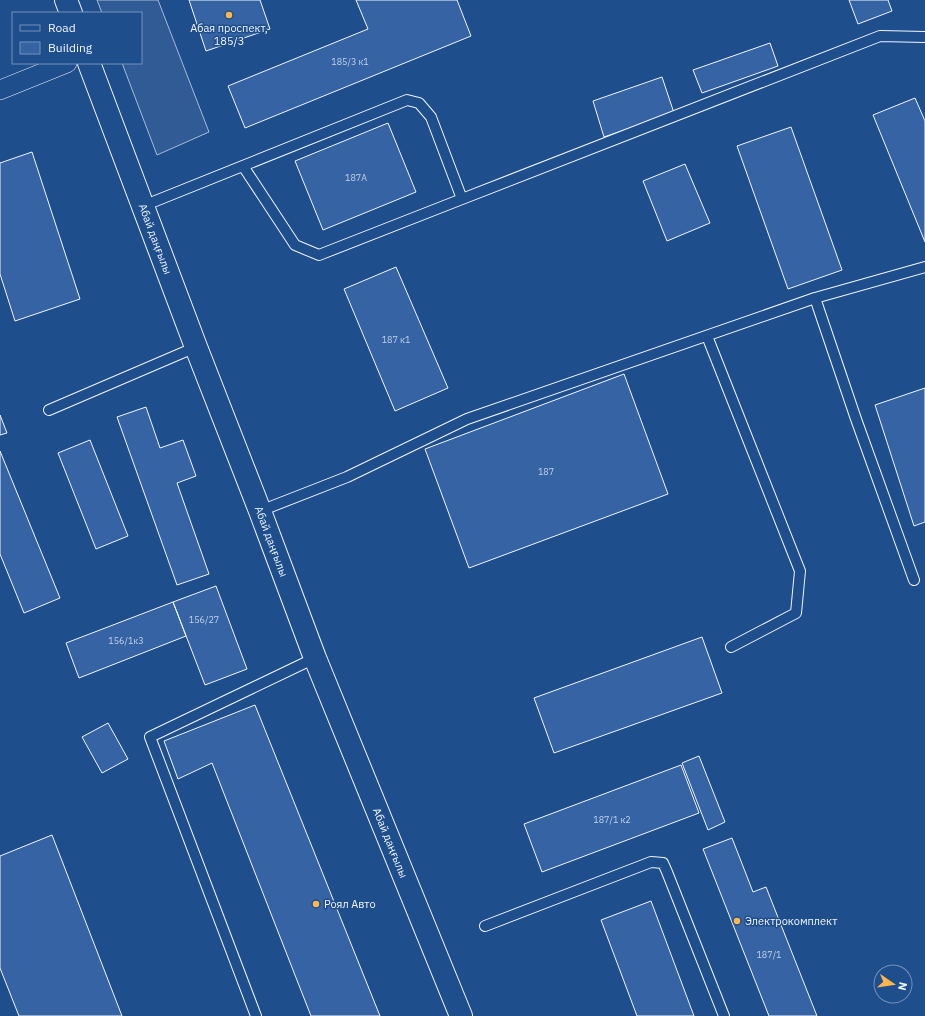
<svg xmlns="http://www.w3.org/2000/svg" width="925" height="1016" viewBox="0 0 925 1016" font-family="'IBM Plex Sans',sans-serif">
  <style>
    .parking { fill: #305b95; stroke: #a8bbd7 }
    .building { fill: #3563a3; stroke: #f2f6ff }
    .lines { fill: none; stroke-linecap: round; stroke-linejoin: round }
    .service-casing { stroke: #f2f6ff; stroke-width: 12 }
    .minor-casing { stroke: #f2f6ff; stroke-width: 20 }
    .primary-casing { stroke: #f2f6ff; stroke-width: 24 }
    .service { stroke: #1f4e8c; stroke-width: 10 }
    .minor { stroke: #1f4e8c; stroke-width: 19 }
    .primary { stroke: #1f4e8c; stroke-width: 22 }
    .poi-dot { fill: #ffb74d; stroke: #1f4e8c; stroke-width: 1.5 }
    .labels { text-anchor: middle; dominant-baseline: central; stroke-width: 3; stroke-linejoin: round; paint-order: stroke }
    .number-label { font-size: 9px; fill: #c3d1e8 }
    .poi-label { font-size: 11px; fill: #f2f6ff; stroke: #1f4e8c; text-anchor: start }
    .street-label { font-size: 11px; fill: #f2f6ff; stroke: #1f4e8c }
  </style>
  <rect width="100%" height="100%" fill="#1f4e8c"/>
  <path class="parking" d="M97,0h61l51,132 -52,23 -35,-92h19v-50h-39z"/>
  <path class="building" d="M189,0h71l10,29 -64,22z
    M356,0h101l14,36 -226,92 -17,-42 140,-57z
    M849,0h39l4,11 -34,13z
    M770,43l8,23 -76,27 -9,-23z
    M662,77l12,36 -70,24 -11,-36z
    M915,98l10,23v121l-52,-127z
    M388,123l28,69 -93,38 -28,-69z
    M791,127l51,143 -54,19 -51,-143z
    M32,152l48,147 -65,22 -15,-47v-111z
    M685,164l25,59 -43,18 -24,-60z
    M396,267l52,121 -53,23 -51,-122z
    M624,374l44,120 -199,74 -44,-119z
    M925,388v134l-11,4 -39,-121z
    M146,407l14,41 23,-8 13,36 -19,7 32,91 -32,11 -60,-168z
    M0,415l7,18 -7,2z
    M90,440l38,96 -32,13 -38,-96z
    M0,451l60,147 -36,15 -24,-59z
    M216,586l31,83 -42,16 -32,-83z
    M173,602l13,34 -107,42 -13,-35z
    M702,637l20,56 -168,60 -20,-55z
    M255,705l125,311h-69l-99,-253 -34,16 -14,-38z
    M108,723l20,36 -26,14 -20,-36z
    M699,756l26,66 -17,8 -26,-67z
    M681,765l18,48 -157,59 -18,-48z
    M52,835l70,181h-103l-19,-48v-112z
    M732,838l21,54 13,-5 51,129h-48l-66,-167z
    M651,901l43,115h-57l-36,-96z"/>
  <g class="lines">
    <defs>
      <path id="service" d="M243,166l52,79 24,10 143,-56
        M143,206l264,-106 12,3 12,14 31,82 418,-163 45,1
        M815,298l41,121 58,161
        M707,336l93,235 -4,42 -65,34
        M49,410l147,-63
        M260,511l87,-34 120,-58 348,-121 110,-31
        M485,926l166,-64 12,1 4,9 57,144
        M256,1016l-106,-279 165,-79"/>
      <path id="minor" d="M0,90l67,-27"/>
      <g id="primary">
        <path d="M66,0l5,13"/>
        <path id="s1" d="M89,63l107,284 64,164 55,147 146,358"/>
      </g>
    </defs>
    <use href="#service" class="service-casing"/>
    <use href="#minor" class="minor-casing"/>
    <use href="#primary" class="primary-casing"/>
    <use href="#service" class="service"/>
    <use href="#minor" class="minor"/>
    <use href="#primary" class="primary"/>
  </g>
  <g class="poi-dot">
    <circle cx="229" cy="15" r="4"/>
    <circle cx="316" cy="904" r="4"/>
    <circle cx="737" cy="921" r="4"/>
  </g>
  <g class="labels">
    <g class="number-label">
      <text x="350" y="61">185/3 к1</text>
      <text x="356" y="177">187А</text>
      <text x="396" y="339">187 к1</text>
      <text x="546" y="471">187</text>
      <text x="204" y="619">156/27</text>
      <text x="126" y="640">156/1к3</text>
      <text x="612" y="819">187/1 к2</text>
      <text x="769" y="954">187/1</text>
    </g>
    <g class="poi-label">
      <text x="229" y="28" text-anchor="middle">Абая проспект,<tspan x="229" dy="13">185/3</tspan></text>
      <text x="324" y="904">Роял Авто</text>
      <text x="745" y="921">Электрокомплект</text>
    </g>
    <g class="street-label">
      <text stroke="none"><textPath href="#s1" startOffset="188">Абай даңғылы</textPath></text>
      <text stroke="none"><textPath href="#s1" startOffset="512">Абай даңғылы</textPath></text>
      <text stroke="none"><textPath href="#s1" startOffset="836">Абай даңғылы</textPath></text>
    </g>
  </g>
  <rect x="12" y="12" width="130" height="52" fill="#1f4e8c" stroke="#7391ba"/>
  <rect x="20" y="25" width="20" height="6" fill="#1f4e8c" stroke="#7391ba"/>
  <text x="48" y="32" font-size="12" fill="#f2f6ff">Road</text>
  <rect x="20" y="42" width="20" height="12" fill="#3563a3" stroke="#7391ba"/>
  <text x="48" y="52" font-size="12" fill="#f2f6ff">Building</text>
  <g transform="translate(893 984) rotate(103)"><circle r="19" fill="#1f4e8c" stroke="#7391ba"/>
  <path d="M0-3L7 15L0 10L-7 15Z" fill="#ffb74d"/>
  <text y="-6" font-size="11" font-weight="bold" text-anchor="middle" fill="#f2f6ff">N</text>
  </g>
</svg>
